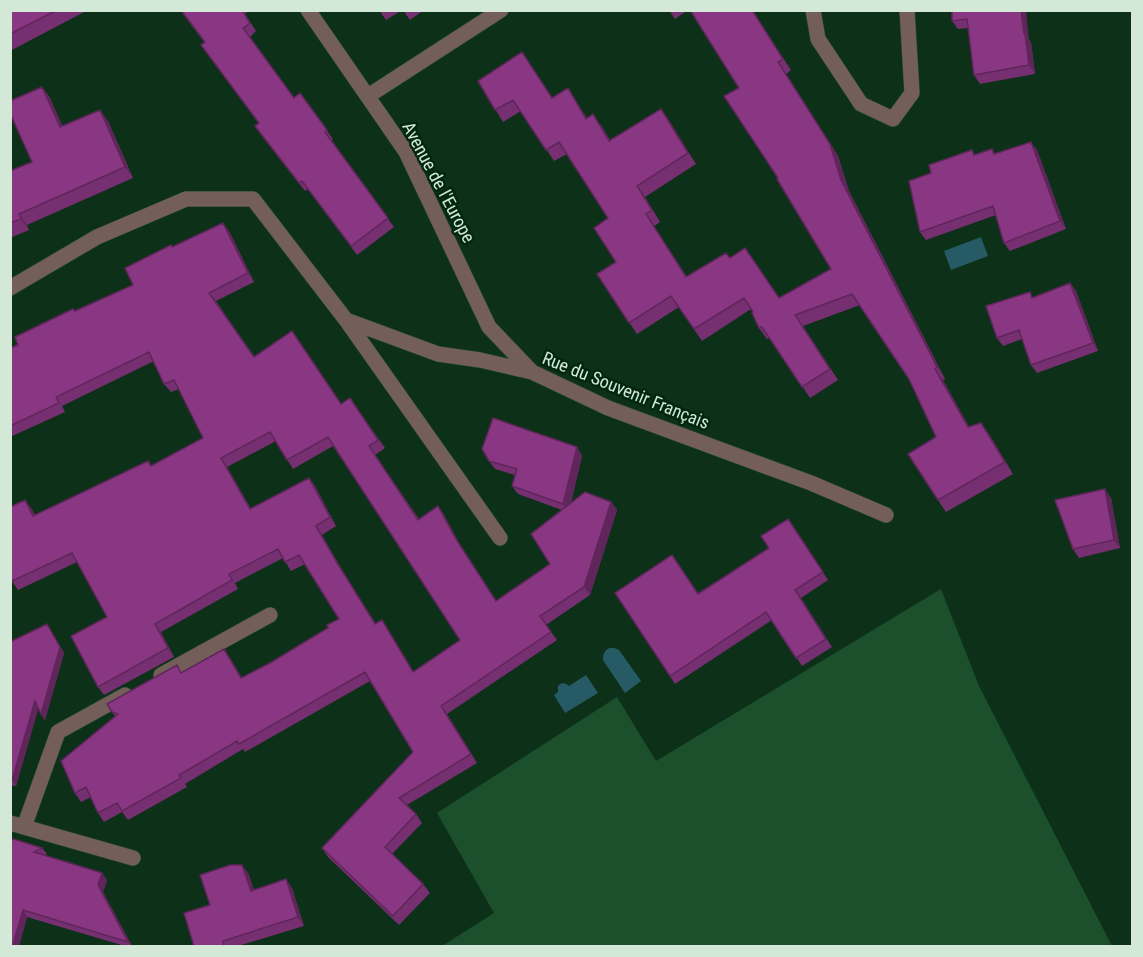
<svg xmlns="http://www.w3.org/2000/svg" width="1143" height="957" viewBox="0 0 1143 957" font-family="'Roboto Condensed',sans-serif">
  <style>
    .green { fill: #1c4f2c }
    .water { fill: #265b65 }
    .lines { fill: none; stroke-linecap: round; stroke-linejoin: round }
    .minor-casing { stroke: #2c4e37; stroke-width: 16 }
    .minor { stroke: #735e5a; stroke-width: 15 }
    .wall { fill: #762f70; fill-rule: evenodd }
    .shaded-wall { fill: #60265b }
    .building { fill: #893782; stroke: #60265b; stroke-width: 1.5; fill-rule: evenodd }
    .labels { text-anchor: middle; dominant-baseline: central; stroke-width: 5; stroke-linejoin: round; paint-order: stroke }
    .street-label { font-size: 18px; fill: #d3e8d7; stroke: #02270f }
  </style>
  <rect width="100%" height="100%" fill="#0c3118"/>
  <path class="green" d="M941,589l38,97 133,260h-670l52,-33 -57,-100 180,-116 39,64z"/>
  <path class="water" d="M981,237l7,19 -37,14 -7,-19z
    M609,648h5l5,2 22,31 -16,12 -22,-33c0,-6 1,-9 6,-12z
    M586,675l12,18 -33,20 -11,-18 4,-3v-6c4,-4 7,-3 11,0z"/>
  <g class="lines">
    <defs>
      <path id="minor" d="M308,10l98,142 83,175 43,45
        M813,10l5,29 43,65 32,15 19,-26 -5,-83
        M368,96l133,-86
        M10,288l87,-51 89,-38h67l93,121 154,218
        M346,320l92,34 42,6 52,12 76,36 203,75 75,32
        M161,675l109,-60
        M10,823l123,35
        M24,827l34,-95 67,-37"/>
    </defs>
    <use href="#minor" class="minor-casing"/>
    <use href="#minor" class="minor"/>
  </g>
  <path class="wall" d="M10,10h78l-78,41z
    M180,10h66l1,2 -2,2 11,17 -6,6 44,61 6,-5 33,46 -2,2 63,86 -37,28 -49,-66 -3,2 -44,-56 -6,-9 4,-3 -55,-81z
    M379,10h23l-16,10z
    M403,10h21l-14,10z
    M669,10h19l-13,9z
    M690,10h62l39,60 -5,4 52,82 11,35 96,188 -2,1 26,47 12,-4 8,11 24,40 -67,38 -8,-12 -2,-63 -27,-58 -49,-74 -57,21 35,54 -28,18 -40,-60 -3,1 -8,-11 -8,-19 -49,32 -23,-34 -42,27 -40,-60 19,-12 -8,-44 -41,-64 -13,7 -33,-50 -18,11 -25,-41 74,16 23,3 12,18 14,7 9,15 51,-31 35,55 -51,33 15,25 -6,4 33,51 43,-19 49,40 52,-29 -53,-91 -39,-90z
    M952,10l77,30 2,2 4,32 -55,10 -6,-9 -6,-47 -10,1 -6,-8z
    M42,87l8,11 12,28 46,-5 25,57 -106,47 2,5 -19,8v-67l22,-9z
    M1037,150l29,79 -56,22 -6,-8 -8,-28 -70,25 -6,-8 11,-59 45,-18z
    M229,231l25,51 -38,19 38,56 87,47 9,-6 35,50 -10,7 44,64 19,-13 6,9 18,33 34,53 54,-37 12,-54 -44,-16 -6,-8 3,-11 -20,-6 -6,-8 88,-14 5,9 -11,47 40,-1 6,8 -27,85 -44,30 11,15 -110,74 30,49 -70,42 9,9 6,9 -30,31 31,30 7,9 -31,32 -71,-68 -6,-9 91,-96 -43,-71 -125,71 -2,-3 -58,35 2,3 -59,33 -6,-8 -18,10 -6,-9 -7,-16 -10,5 -6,-9 40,-77 -3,-4 70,-40 48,-14 12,20 28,-15 58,-35 11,-9 -34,-55 -14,7 -8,-13 -48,25 3,6 -77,43 13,25 -70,38 -6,-8 9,-70 -30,-55 -59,28 -6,-9 19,-73 4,7 116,-49 52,-28 -24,-49 -8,3 -7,-8 -10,-23 -92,45 3,6 -55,25v-89l65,-37 58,-26 39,-38zM276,441l17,28 40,-23 127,194 -47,32 -31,-52 -6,4 -34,-54 -20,-35 14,-9 -21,-40 -6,-8 -58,31 -24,-42z
    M1070,283l6,8 22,60 -61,22 -6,-8 -9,-26 -19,7 -6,-8 37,-41z
    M1111,498l9,50 -41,10 -6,-9z
    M788,519l40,61 -27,18 31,49 -30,19 -30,-46 -97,64 -60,-91h83l71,-45z
    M47,624l17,29 -19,67 -7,-11 -22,77 -6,-1v-143z
    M10,838l32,10 5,6 -2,1 62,25 -4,12 29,54h-7l-98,-29 -8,29h-9z
    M248,873l6,17 38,-2 12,38 -66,20h-44l16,-41z"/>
  <path class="shaded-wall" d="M1021,10h5l3,30 2,2 4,32 -6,-9 -5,-31z
    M778,62l60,94 11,35 96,188 -8,-12z
    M42,87l8,11 18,40 -8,-11z
    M661,109l8,11 27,44 -8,-11z
    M100,110l8,11 25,57 -8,-11z
    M1031,142l6,8 29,79 -6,-8z
    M637,186l8,11 15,25 -8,-12z
    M19,214l8,11 2,5 -8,-11z
    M223,223l6,8 25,51 -6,-9z
    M1070,283l6,8 22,60 -5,-8z
    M935,369l8,11 33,59 -8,-12z
    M981,423l8,11 24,40 -8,-12z
    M577,447l5,9 -13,56 -6,-8z
    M221,458l6,9 29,51 -6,-9z
    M309,478l6,8 21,40 -6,-9z
    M1105,489l6,9 9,50 -6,-8z
    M25,500l6,8 8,17 -6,-9z
    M611,502l6,8 -27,85 -6,-8z
    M438,506l6,9 18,33 -6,-9z
    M316,526l6,9 20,35 39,63 -45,-72z
    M382,620l6,9 31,52 -6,-9z
    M47,624l17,29 -19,67 -4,-6z
    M155,624l6,8 13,25 -6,-9z
    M35,701l4,6 -23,79 -4,-6z
    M441,706l6,8 30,49 -6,-9z
    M242,865l6,8 9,26 -6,-8z
    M102,873l5,7 -4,12 29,54 -4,-4 -30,-57z
    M286,879l6,9 12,38 -6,-9z
    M23,910l4,7 -8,29h-4l-2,-2z"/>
  <path class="building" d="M10,10h47l-47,24z
    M181,10h61l8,13 -7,5 51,70 6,-5 27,37 -2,2 63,86 -37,28 -49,-65 -3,2 -44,-57 4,-3 -58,-78 4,-3z
    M690,10h62l31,49 -5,3 52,82 11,36 96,187 -2,2 33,58 13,-4 24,39 -67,38 -30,-46 28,-17 -27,-58 -57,-85 -57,21 35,54 -28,18 -40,-60 -3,1 -7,-15 1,-1 -9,-14 -50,31 -23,-33 -42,27 -32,-49 19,-12 -22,-34 14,-10 -49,-76 -13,8 -33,-50 -18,10 -17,-29 44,-29 30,46 16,-10 18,31 7,-5 16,27 52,-32 27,44 -51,33 15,24 -6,4 40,63 40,-24 4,5 15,-10 34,50 52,-29 -54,-90 1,-1 -54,-82 15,-8z
    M952,10h69l3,24h1l4,31 -55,10 -7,-56 -15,2z
    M42,87l18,40 40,-17 25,57 -106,47 2,5 -11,4v-52l22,-9 -22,-49v-12z
    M1031,142l29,79 -56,22 -11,-37 -73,26 -11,-51 22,-8 -2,-8 43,-15 2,5 18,-6 2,5z
    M223,223l25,50 -39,20 45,64 38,-26 49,73 9,-6 28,42 -9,6 49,74 20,-14 18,33 40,62 54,-37 -19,-30 54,-42 26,10 -27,85 -44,29 11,16 -110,74 30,48 -72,44 17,16 -31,33 38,37 -30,32 -71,-68 91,-96 -48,-80 -126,72 -2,-3 -58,34 2,3 -59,33 -5,-8 -19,10 -12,-26 -11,6 -14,-32 57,-47 -6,-2 -5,-8 70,-39 4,8 43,-24 17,29 29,-15 58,-35 -1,-3 12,-6 -40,-64 -14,7 -7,-13 -49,25 3,6 -77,44 13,24 -70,39 -27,-51 36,-19 -35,-64 -60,28 -2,-4v-70l15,-7 8,16 115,-55 3,5 52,-28 -29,-58 -10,4 -15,-32 -93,45 3,6 -49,23v-78l8,-3 -3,-8 58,-28 2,2 58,-26 -8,-17 46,-23 1,2zM270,432l17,28 41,-23 132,203 -47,32 -31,-52 -7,4 -39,-63 -20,-35 14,-9 -21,-39 -59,31 -29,-51z
    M1070,283l23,60 -62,22 -12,-35 -22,8 -11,-32 44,-14 2,6z
    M493,418l84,29 -14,57 -51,-18 5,-17 -28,-8 -7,-12z
    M1105,489l9,51 -41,9 -18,-49z
    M788,519l35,53 -28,18 31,49 -30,19 -30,-46 -96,64 -55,-83 57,-38 26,39 71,-46 -8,-12z
    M47,624l13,23 -19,67 -6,-13 -23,79h-2v-138z
    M10,838l32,10 -8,4 68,21 -4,12 30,57 -105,-32 -10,34h-3z
    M230,865h12l9,26 35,-12 12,38 -75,24 1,5h-30l-10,-33 26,-8 -10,-30z"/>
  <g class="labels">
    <g class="street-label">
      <text transform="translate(439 182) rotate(62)">Avenue de l'Europe</text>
      <text transform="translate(626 390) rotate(22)">Rue du Souvenir Français</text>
    </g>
  </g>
  <rect width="1143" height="957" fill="none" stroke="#d3e8d7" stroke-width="24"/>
</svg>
